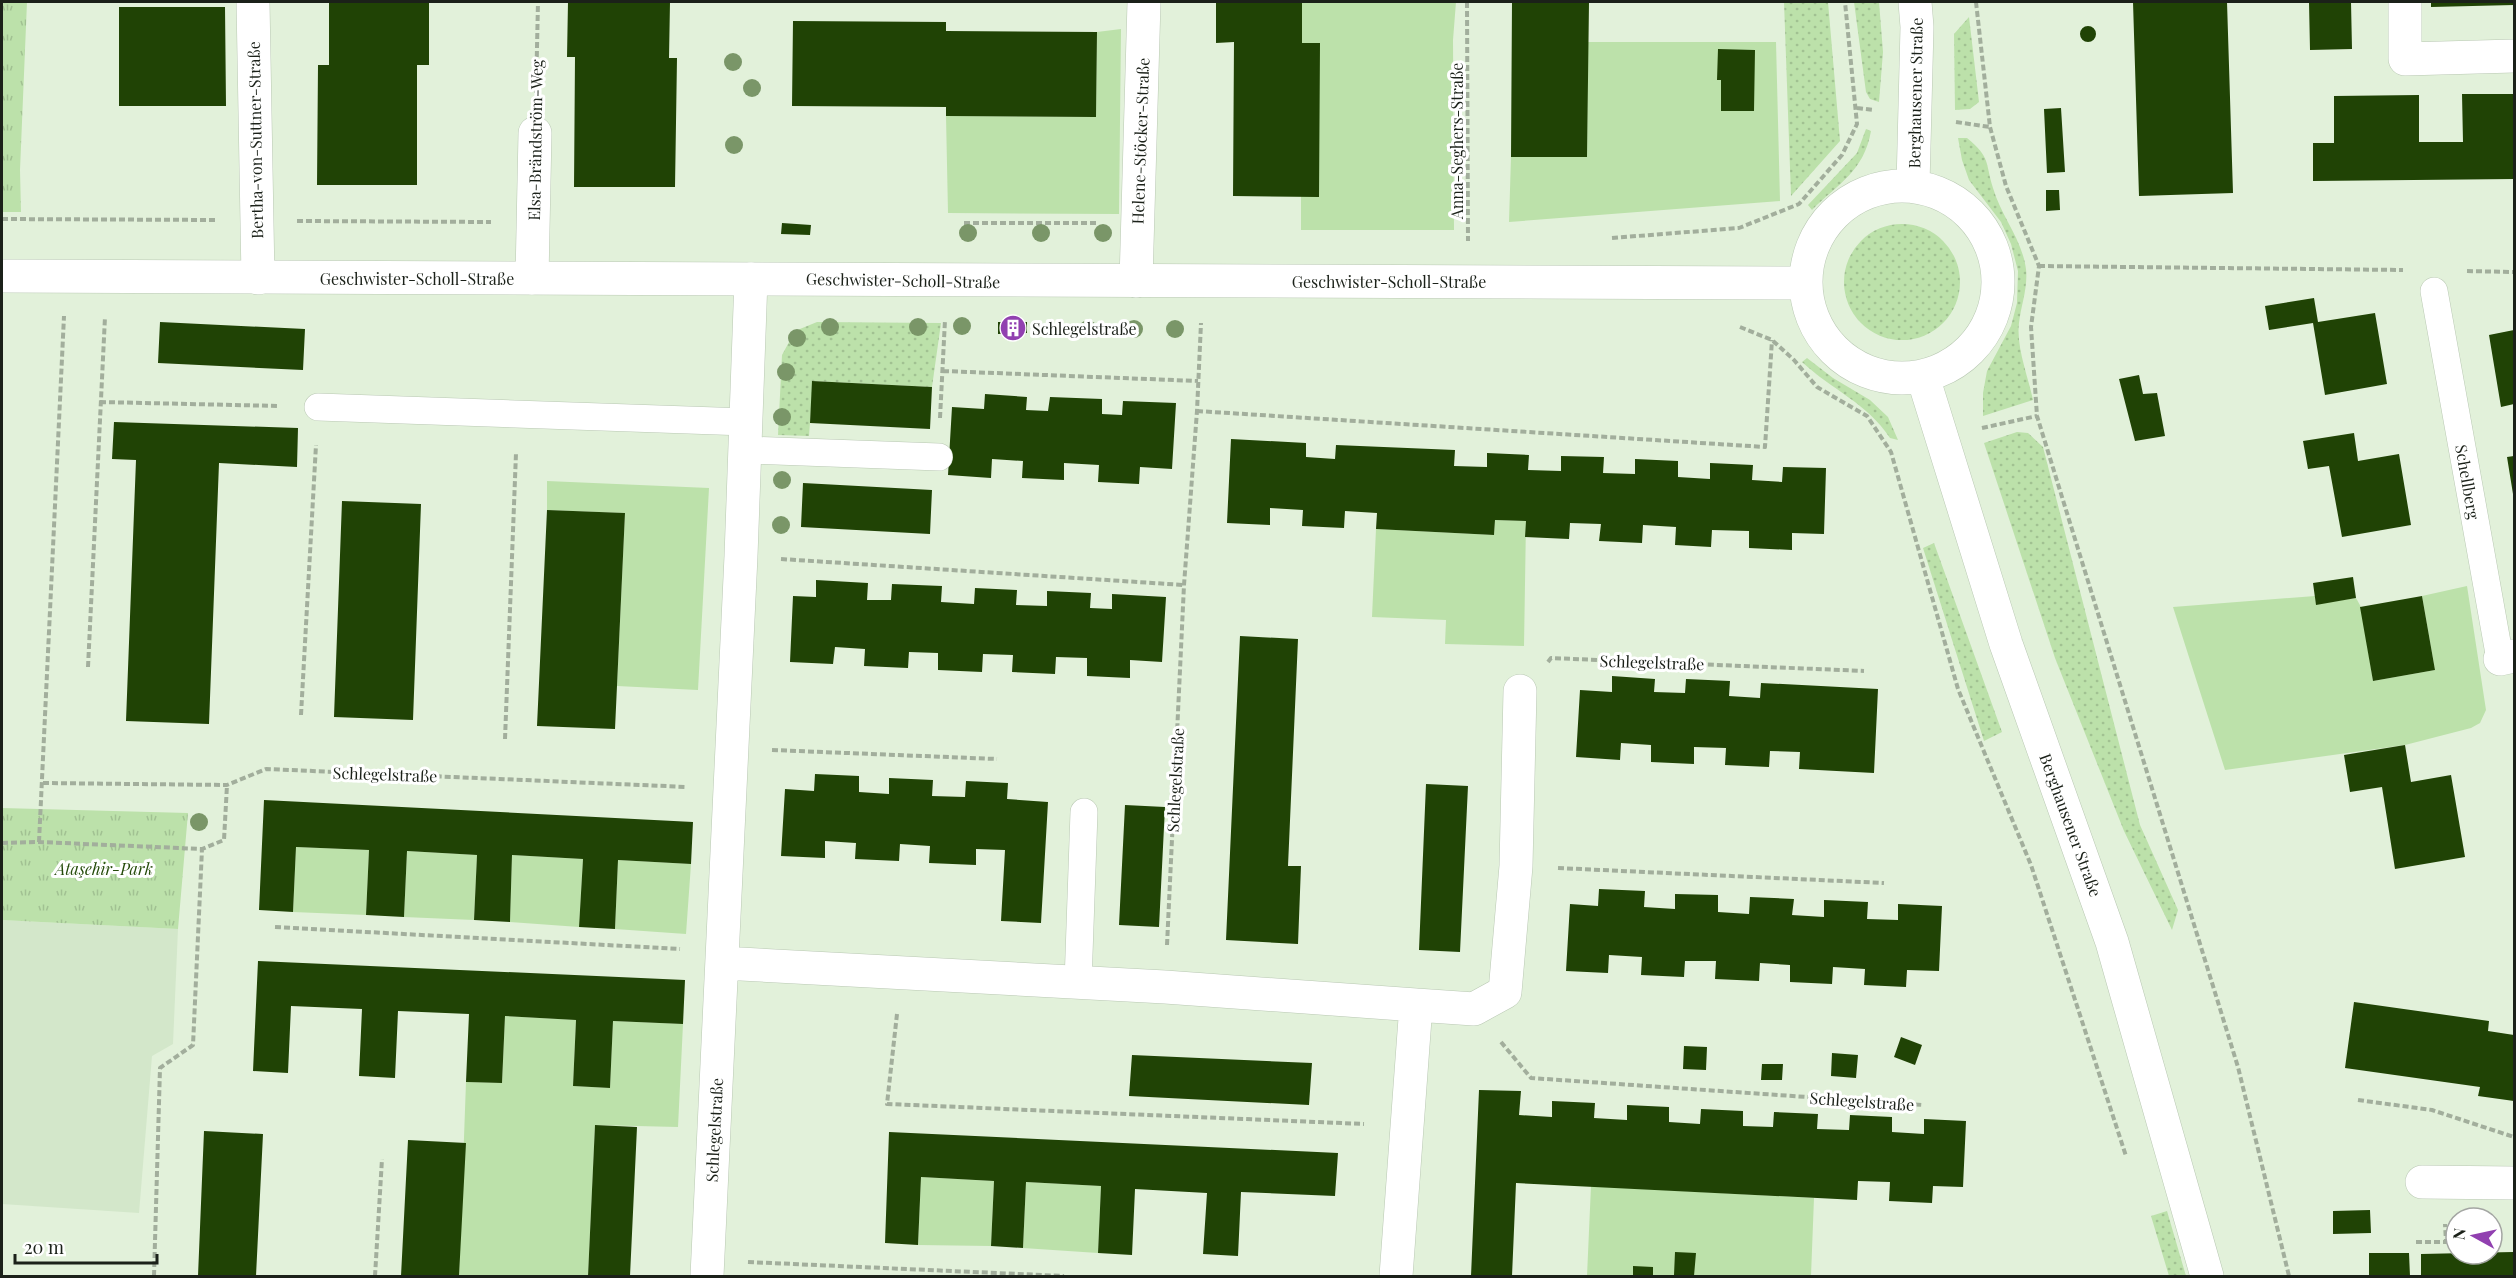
<svg xmlns="http://www.w3.org/2000/svg" width="2516" height="1278" viewBox="0 0 2516 1278" font-family="'Playfair Display',serif">
  <style>
    .built { fill: #d3e7ca }
    .grass { fill: url(#grass-dots) }
    .park { fill: url(#park-tufts) }
    .garden { fill: #bce1aa; fill-rule: evenodd }
    .building { fill: #204305 }
    .lines { fill: none; stroke-linecap: round; stroke-linejoin: round }
    .lane-casing { stroke: #b9c8b3; stroke-width: 28 }
    .street-casing { stroke: #b9c8b3; stroke-width: 34 }
    .secondary-casing { stroke: #b9c8b3; stroke-width: 34 }
    .path { stroke: #a2ae9c; stroke-width: 4; stroke-dasharray: 6 3; stroke-linecap: butt }
    .lane { stroke: #fff; stroke-width: 27 }
    .street { stroke: #fff; stroke-width: 33 }
    .secondary { stroke: #fff; stroke-width: 33 }
    .tree { fill: #7a9668 }
    .labels { text-anchor: middle; dominant-baseline: central; stroke-width: 6; stroke-linejoin: round; paint-order: stroke }
    .street-label { font-size: 16px; fill: #1b2119; stroke: #fff }
    .poi-label { font-size: 16px; fill: #1b2119; stroke: #fff; text-anchor: start }
    .park-label { font-size: 16px; font-style: italic; fill: #254b0a; stroke: #fff }
  </style>
  <defs>
    <pattern id="grass-dots" width="8" height="8" patternUnits="userSpaceOnUse" patternTransform="scale(1.5)"><rect width="8" height="8" fill="#bce1aa"/><path d="M2 2h.1M6 6h.1" fill="none" stroke="#a1c192" stroke-width="1.8" stroke-linecap="round"/></pattern>
    <pattern id="park-tufts" width="24" height="20" patternUnits="userSpaceOnUse" patternTransform="scale(1.5)"><rect width="24" height="20" fill="#bce1aa"/><path d="M3 7l-1-3M5 7V3M7 7l1-3M15 17l-1-3M17 17v-4M19 17l1-3" fill="none" stroke="#a1c192"/></pattern>
  </defs>
  <rect width="100%" height="100%" fill="#e2f1da"/>
  <path class="built" d="M2,920l176,9 -5,115 -21,12 -13,157 -137,-9z"/>
  <path class="grass" d="M1784,2h44l12,139 -49,55z
    M1854,2h25l4,50 -4,50 -9,-3 -4,-7z
    M1969,17l10,85 -9,7 -15,1 -1,-76z
    M1866,129l5,2c-7,40 -32,52 -59,79l-4,-5 49,-52z
    M1958,138h9c24,20 18,24 26,50 8,28 29,51 33,81 2,19 -5,36 -7,54 -3,24 9,53 14,77l-50,16v-23l4,-22 24,-45 6,-23 1,-32 -7,-27 -10,-22 -32,-42 -7,-20z
    M1844 282a58 58 0 1 1 116 0a58 58 0 1 1-116 0Z
    M817,322l124,1 -9,64 -119,-6 -4,55 -31,-1 4,-80 13,-24z
    M1807,358l26,20 37,22 18,17 10,23 -8,-2c-23,-35 -58,-48 -88,-76z
    M2017,432l11,1 15,14 97,378 38,85 -6,20 -48,-99 -69,-173 -71,-215z
    M1934,543l68,189 -18,9 -61,-193z
    M2167,1211l19,65h-17l-18,-60z"/>
  <path class="park" d="M2,2h25l-7,168 1,42h-19z
    M2,808l186,5 -10,116 -176,-9z"/>
  <path class="garden" d="M1302,2h154l-3,38 1,190h-153v-33l19,-154h-18z
    M1121,29l-2,185 -171,-1 -2,-97 150,1 1,-85z
    M1588,42h188l4,159 -271,21 2,-65h76zM1718,50h36l-33,30h-3z
    M547,481l162,7 -11,202 -81,-4 8,-173 -78,-3z
    M1495,520l31,1 -2,125 -79,-2 1,-24 -74,-3 4,-88 118,6z
    M2467,586l19,124 -6,13 -9,5 -66,17 -180,25 -52,-163 142,-11 1,8 40,-6 5,9 12,74 62,-11 -13,-74z
    M296,847l73,3 -3,65 -73,-3z
    M407,851l70,4 -3,65 -70,-3z
    M512,855l71,4 -4,68 -69,-5z
    M618,860l73,4 -5,70 -71,-5z
    M505,1016l71,4 -3,66 37,2 3,-67 70,3 -5,103 -83,-2 -7,151h-129l7,-194 36,1z
    M921,1177l73,4 -3,65 -73,-1z
    M1026,1182l75,4 -3,67 -75,-5z
    M1591,1186l223,12 -3,78h-224z"/>
  <path class="building" d="M329,2h100v63h-12v120h-100l1,-120h11z
    M568,2h102l-1,56h8l-2,129h-101l1,-130h-8z
    M1216,2h86v41h18l-1,154 -86,-1 1,-154 -18,1z
    M1512,2h77l-2,155h-76z
    M2133,2h94l6,191 -94,3z
    M2309,2h42l1,47 -42,1z
    M2431,2h83v3l-83,2z
    M119,7h106l1,99h-107z
    M793,21l153,1v9l151,1 -1,85 -150,-1v-9l-154,-1z
    M2080 34a8 8 0 1 1 16 0a8 8 0 1 1-16 0Z
    M1718,49l37,1 -1,61h-33v-31h-4z
    M2462,94h52v85l-201,2v-38h21v-47l85,-1v47h44z
    M2061,108l4,64 -18,1 -3,-64z
    M2046,190h13l1,20 -14,1z
    M782,223l29,2 -1,10 -29,-1z
    M2314,298l4,24 57,-9 12,71 -62,11 -12,-72 -44,7 -4,-24z
    M160,322l145,7 -2,41 -145,-7z
    M998,322h29v11l-29,1z
    M2514,330v74l-13,3 -12,-72z
    M2139,375l4,19 14,-1 8,43 -30,5 -16,-62z
    M812,381l120,6 -2,42 -120,-6z
    M985,394l42,3 -1,13 22,1 2,-14 52,2v15l20,1 1,-14 53,2 -4,66 -32,-2 -1,17 -41,-2 1,-17 -35,-2v17l-42,-2 1,-17 -31,-2 -1,19 -43,-3 4,-68 32,2z
    M114,422l184,6 -1,39 -78,-4 -10,261 -83,-3 10,-261 -24,-1z
    M2354,433l4,28 41,-7 12,71 -69,12 -13,-71 -21,3 -5,-28z
    M1231,439l75,4v14l29,2 1,-14 119,5 -1,16 33,1v-14l42,2 -1,15 33,1v-15l43,1 -1,16 32,1v-15l43,2v16l32,2v-16l43,2 -1,15 30,2 1,-15 43,1 -2,66 -32,-1v17l-43,-2v-17l-37,-1 -1,17 -36,-2 1,-18 -33,-2 -1,18 -43,-2 2,-17 -31,-1 -1,16 -44,-2 1,-16 -31,-1 -1,15 -118,-6 1,-16 -32,-2 -1,17 -42,-2 1,-16 -33,-2v17l-43,-2z
    M2514,456v38h-1l-6,-37z
    M803,483l129,7 -2,44 -129,-7z
    M342,501l79,3 -8,216 -79,-3z
    M547,510l78,3 -10,216 -78,-3z
    M2353,577l3,21 -40,7 -3,-22z
    M816,580l52,3 -1,17h24l1,-16 50,2 -1,16 33,2 1,-16 42,2 -1,15 31,1v-15l44,2 -1,15 22,1v-15l54,3 -4,65 -32,-2v18l-43,-2v-18l-31,-1 -1,17 -43,-2 1,-17 -30,-1 -1,18 -44,-2v-17l-29,-1 -1,16 -44,-2 1,-17 -30,-2 -2,17 -43,-2 3,-66 23,1z
    M2422,596l13,74 -62,11 -13,-74z
    M1240,636l58,3 -10,227h13l-3,78 -72,-4z
    M1612,676l43,3 -1,13 31,1 1,-14 44,2 -1,15 31,2 1,-15 117,6 -4,84 -75,-4 1,-17 -30,-1 -1,16 -44,-2 1,-17 -32,-1v17l-43,-2v-17l-30,-2 -1,17 -44,-3 4,-67 32,2z
    M2405,745l6,37 40,-7 14,82 -70,12 -13,-82 -32,5 -6,-37z
    M815,774l44,2v16l30,2v-16l44,2 -1,16 33,1 1,-16 42,2 -1,16 41,3 -7,121 -40,-2 4,-71 -29,-1v16l-47,-2 1,-17 -30,-2 -1,17 -44,-2 1,-16 -31,-2v17l-44,-2 4,-67 29,2z
    M1426,784l42,2 -8,166 -41,-2z
    M264,800l429,22 -2,42 -73,-4 -3,69 -36,-2 4,-68 -71,-4 -2,67 -36,-2 3,-65 -70,-4 -3,66 -38,-2 3,-65 -73,-3 -3,65 -34,-2z
    M1125,805l40,2 -6,120 -40,-2z
    M1599,889l46,2 -1,16 31,2v-15l43,1v17l31,2 1,-17 44,2 -2,16 32,2v-17l44,2 -1,17 31,1v-16l44,2 -3,65 -32,-1 -1,17 -42,-2 1,-16 -32,-2 -1,17 -42,-2v-17l-30,-2 -1,18 -44,-2 1,-18h-31l-1,16 -43,-2 1,-18 -33,-2 -1,18 -42,-2 4,-67 28,2z
    M258,961l427,19 -2,44 -70,-3 -3,67 -37,-2 3,-66 -71,-4 -3,67 -36,-1 3,-68 -71,-3 -3,67 -36,-2 3,-67 -71,-3 -3,67 -35,-2z
    M2354,1002l135,19 -1,10 26,4v66l-36,-5 2,-9 -135,-19z
    M1901,1037l21,8 -7,20 -21,-8z
    M1684,1046l23,1 -1,23 -23,-1z
    M1832,1053l26,2 -2,23 -25,-2z
    M1132,1055l180,8 -3,42 -180,-9z
    M1762,1064h21l-1,16h-21z
    M1479,1090l42,1 -2,24 33,2v-16l43,2 -1,15 33,2v-15l42,2v15l31,2 1,-15 42,2v15l30,1 1,-15 44,2 -1,15 32,1 1,-15 42,2v15l32,2v-15l42,2 -3,66 -30,-1 -1,17 -43,-2 1,-19 -32,-1 -1,19 -341,-17 -4,93h-41z
    M595,1125l42,2 -7,149h-42z
    M204,1131l59,3 -7,142h-58z
    M889,1132l449,21 -3,43 -94,-4 -3,64 -35,-2 4,-61 -72,-4 -3,66 -34,-2 3,-67 -75,-4 -3,66 -32,-2 3,-65 -73,-4 -3,68 -33,-2z
    M408,1140l58,3 -7,133h-58z
    M2370,1210l1,23 -38,1v-23z
    M1675,1252l21,1 -2,23 -20,-1z
    M2513,1252l1,24h-93v-22z
    M2369,1253h40l1,23h-41z
    M1633,1266l20,1v9h-20z"/>
  <g class="lines">
    <defs>
      <path id="lane" d="M2434,291l66,368
        M318,407l428,15
        M746,450l193,7
        M1078,983l6,-171"/>
      <path id="street" d="M253,2l5,276
        M2405,2v57l109,-3
        M532,278l3,-145
        M1136,281l8,-279
        M2500,659l14,-3
        M722,963l443,24 251,18 -20,271
        M1416,1005l58,4 31,-17 11,-126 4,-175
        M2422,1182l92,1
        M707,1276l34,-720 10,-277"/>
      <path id="secondary" d="M1913,185l4,-158 -2,-25
        M1806 282a96 96 0 1 1 192 0a96 96 0 1 1-192 0Z
        M2,276l1803,7
        M1923,377l83,267 106,298 95,334"/>
    </defs>
    <use href="#lane" class="lane-casing"/>
    <use href="#street" class="street-casing"/>
    <use href="#secondary" class="secondary-casing"/>
    <path class="path" d="M1467,2l1,239
      M1976,2l14,125 16,59 33,80 -8,61 6,89 201,651 51,209
      M536,93l2,-91
      M1857,108l17,2
      M1956,122l34,5
      M2,219l213,1
      M297,221l194,1
      M964,223h134
      M1612,238l127,-10 60,-24 43,-49 15,-31 -12,-122
      M2039,266l364,4
      M2467,271l47,1
      M1740,327l32,13 22,20 23,27 50,29 24,36 67,237 73,176 95,291
      M943,371l255,10
      M100,402l179,4
      M1197,411l568,36 7,-107
      M940,418l5,-98
      M1982,428l55,-12
      M781,559l403,26
      M1548,662l3,-4 313,13
      M88,667l17,-350
      M301,715l15,-270
      M505,739l11,-286
      M772,750l225,9
      M43,783l184,2 39,-16 421,18
      M39,842l25,-526
      M2,843l37,-1 163,7 22,-9 3,-55
      M1558,868l326,15
      M275,927l405,22
      M1167,945l17,-360 13,-174 4,-88
      M897,1014l-10,90 477,20
      M1501,1042l30,36 392,27
      M2358,1100l74,10 82,27
      M2416,1242h30l-1,-18
      M748,1262l316,14
      M154,1276l6,-208 33,-23 9,-196
      M375,1276l7,-117"/>
    <use href="#lane" class="lane"/>
    <use href="#street" class="street"/>
    <use href="#secondary" class="secondary"/>
  </g>
  <g class="tree">
    <circle cx="733" cy="62" r="9"/>
    <circle cx="752" cy="88" r="9"/>
    <circle cx="734" cy="145" r="9"/>
    <circle cx="968" cy="233" r="9"/>
    <circle cx="1041" cy="233" r="9"/>
    <circle cx="1103" cy="233" r="9"/>
    <circle cx="962" cy="326" r="9"/>
    <circle cx="830" cy="327" r="9"/>
    <circle cx="918" cy="327" r="9"/>
    <circle cx="1088" cy="329" r="9"/>
    <circle cx="1134" cy="329" r="9"/>
    <circle cx="1175" cy="329" r="9"/>
    <circle cx="797" cy="338" r="9"/>
    <circle cx="786" cy="372" r="9"/>
    <circle cx="782" cy="417" r="9"/>
    <circle cx="782" cy="480" r="9"/>
    <circle cx="781" cy="525" r="9"/>
    <circle cx="199" cy="822" r="9"/>
  </g>
  <defs>
    <symbol id="building-disc" viewBox="-11 -11 22 22"><circle r="9.5" fill="#9140b0" stroke="#fff"/><path d="M-4-6H4V6H1V3H-1V6H-4ZM-2.5-4.3h1.7v1.8h-1.7ZM.8-4.3h1.7v1.8H.8ZM-2.5-1h1.7V.8h-1.7ZM.8-1h1.7V.8H.8Z" fill="#fff"/></symbol>
  </defs>
  <g fill-rule="evenodd">
    <use href="#building-disc" x="998" y="313" width="30" height="30"/>
  </g>
  <g class="labels">
    <g class="street-label">
      <text transform="translate(1915 93) rotate(-89)">Berghausener Straße</text>
      <text transform="translate(255 140) rotate(-91)">Bertha-von-Suttner-Straße</text>
      <text transform="translate(535 140) rotate(-89)">Elsa-Brändström-Weg</text>
      <text transform="translate(1140 141) rotate(-88)">Helene-Stöcker-Straße</text>
      <text transform="translate(1456 141) rotate(-90)">Anna-Seghers-Straße</text>
      <text x="417" y="278">Geschwister-Scholl-Straße</text>
      <text transform="translate(903 280) rotate(1)">Geschwister-Scholl-Straße</text>
      <text x="1389" y="281">Geschwister-Scholl-Straße</text>
      <text transform="translate(2468 482) rotate(80)">Schellberg</text>
      <text transform="translate(1652 662) rotate(2)">Schlegelstraße</text>
      <text transform="translate(385 774) rotate(2)">Schlegelstraße</text>
      <text transform="translate(1175 780) rotate(-87)">Schlegelstraße</text>
      <text transform="translate(2071 825) rotate(70)">Berghausener Straße</text>
      <text transform="translate(1862 1101) rotate(4)">Schlegelstraße</text>
      <text transform="translate(714 1130) rotate(-87)">Schlegelstraße</text>
    </g>
    <g class="poi-label">
      <text x="1032" y="328">Schlegelstraße</text>
    </g>
    <g class="park-label">
      <text x="104" y="868">Ataşehir-Park</text>
    </g>
  </g>
  <rect width="2516" height="1278" fill="none" stroke="#1b2119" stroke-width="6"/>
  <g transform="translate(2474 1236) rotate(278)"><circle r="28" fill="#ffffff" stroke="#a4a6a3" stroke-width="1.5"/>
  <path d="M0-4.5L10 22L0 15L-10 22Z" fill="#9140b0"/>
  <text y="-9" font-size="16" font-weight="bold" text-anchor="middle" fill="#1b2119">N</text>
  </g>
  <path d="M15 1254v9h142v-9" fill="none" stroke="#1b2119" stroke-width="3"/>
  <text x="24" y="1254" font-size="18" fill="#1b2119" stroke="#ffffff" stroke-width="4.5" paint-order="stroke">20 m</text>
</svg>
